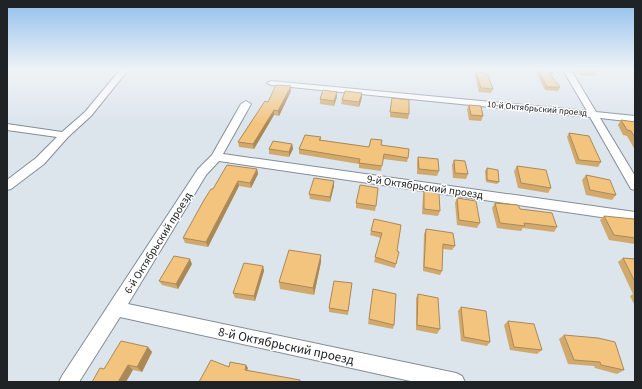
<svg xmlns="http://www.w3.org/2000/svg" width="642" height="389" viewBox="0 0 642 389" font-family="'Source Sans 3',sans-serif">
  <style>
    .lines { fill: none; stroke-linecap: round; stroke-linejoin: round }
    .minor-casing { stroke: #858c94; stroke-width: 2 }
    .minor { fill: #fff; fill-rule: evenodd }
    .wall { fill: #d1a96c }
    .shaded-wall { fill: #aa8958 }
    .building { fill: #f3c47e; stroke: #aa8958 }
    .labels { text-anchor: middle; dominant-baseline: central; stroke-width: 3; stroke-linejoin: round; paint-order: stroke }
    .far-street-label { font-size: 9px; fill: #202325; stroke: #fff }
    .street-label { font-size: 11px; fill: #202325; stroke: #fff }
    .near-street-label { font-size: 13px; fill: #202325; stroke: #fff }
  </style>
  <rect width="100%" height="100%" fill="#dce4ec"/>
  <g class="lines">
    <defs>
      <path id="minor" d="M120,70h8l-37,46 -23,21 -24,27 -33,25 -4,1v-10l29,-22 21,-21 -50,-7v-6l55,8 23,-20z
        M563,70h8l25,42 39,4v6l-35,-4 35,58v14l-4,-1 -41,-72 -319,-32 -4,-2 4,-2 316,30z
        M246,101l5,3 -28,50 412,58v10l-416,-61 -13,14 -78,129 328,69 6,3 3,6h-50l-295,-65 -41,65h-20l3,-6 136,-207 14,-14 29,-51z"/>
    </defs>
    <use href="#minor" class="minor-casing"/>
    <use href="#minor" class="minor"/>
  </g>
  <path class="wall" d="M535,70h17l1,3 -1,3 8,11 -2,4 -13,-1z
    M576,70h19l2,1 -3,5 -14,-1z
    M476,72l17,17 -2,4 -12,-1 -4,-16z
    M291,86v5l-12,25 -5,-1 -20,34 -15,-2 -1,-5 30,-40z
    M337,97l-3,9 -14,-2v-5z
    M362,98l-3,9 -18,-3 1,-4z
    M391,103l18,11 -1,5 -18,-2z
    M469,105l14,11 -2,5 -12,-1 -2,-11z
    M621,120l14,2v28l-8,-14 -4,-1 -5,-10z
    M569,133l32,29 -3,5 -22,-3 -9,-27z
    M321,137v3l48,7 12,-2 27,13 -1,4 -24,-3 -2,12 -22,-3v-4l-60,-10v-5z
    M292,144l1,5 -4,8 -20,-3v-5z
    M418,157l21,14 -2,5 -20,-2v-12z
    M454,160l14,14 -2,5 -13,-1 -1,-13z
    M517,166l34,22 -3,5 -30,-5 -4,-17z
    M487,168l12,14 -2,2 -11,-2 -1,-11z
    M257,169l1,5 -7,14 -12,-2 -31,61 -23,-4 -2,-5 30,-49z
    M586,175l30,20 -4,5 -26,-5 -4,-15z
    M334,186l-4,16 -20,-3 -1,-5z
    M424,191l16,20 -2,5 -16,-2 1,-18z
    M457,198l23,25 -3,5 -20,-3 -2,-22z
    M356,203l20,3 -1,5 -19,-3z
    M495,203l25,6 37,18 -3,5 -31,-4 -2,3 -24,-3 -5,-20z
    M604,216l31,6v22l-26,-4 -9,-20z
    M374,219l23,32 2,1 -4,16 -21,-6 7,-24 -11,-3z
    M426,229l29,17 -3,4 -9,-1 -1,22 -2,4 -17,-4 1,-37z
    M623,258l12,1v47l-5,-10 3,-2 -15,-32z
    M321,262l-7,33 -34,-6 -1,-7z
    M192,264l-14,25 -16,-4 -3,-4z
    M263,266l1,5 -9,30 -20,-3 -2,-5z
    M352,283l-4,32 -19,-3v-4z
    M373,289l21,36 -1,4 -25,-5z
    M418,294l22,35 -3,5 -21,-4v-32z
    M461,307l29,35 -3,4 -26,-5 -3,-30z
    M508,321l34,29 -5,4 -27,-4 -6,-25z
    M564,335l60,35 -7,4 -22,-6 -1,-2 -26,-2 -9,-25z
    M148,347l4,5 -10,20 -9,-2 -29,-1z"/>
  <path class="shaded-wall" d="M291,86v5l-12,25 -1,-5z
    M337,92v5l-3,9v-5z
    M362,93v5l-3,9v-5z
    M274,110v5l-20,34 -1,-5z
    M292,144l1,5 -4,8v-5z
    M257,169l1,5 -7,14 -1,-5z
    M238,181l1,5 -31,61 -2,-5z
    M334,181v5l-4,16v-5z
    M321,255v7l-7,33 -1,-7z
    M190,259l2,5 -14,25 -2,-5z
    M263,266l1,5 -9,30 -1,-5z
    M148,347l4,5 -10,20 -5,-5z
    M128,365l5,5 -7,12h-8z
    M246,365l2,3 -2,5 -1,-3z"/>
  <path class="building" d="M538,70h14l1,3h-4l11,14h-13z
    M582,70h13l2,1z
    M476,72l11,1 6,16 -12,-1z
    M276,85l15,1 -13,25 -4,-1 -21,34 -15,-2 27,-41 3,1z
    M323,90l14,2 -3,9 -14,-2z
    M345,91l17,2 -3,9 -17,-2z
    M392,98l17,2v14l-19,-2z
    M469,105l12,1 2,10 -12,-1z
    M621,120l14,2v16l-4,-7 -4,-1z
    M569,133l20,3 12,26 -22,-2z
    M305,135l16,2 -2,3 50,7 2,-8 11,1 -1,5 28,4 -1,9 -24,-4 -2,12 -23,-3 1,-4 -61,-10z
    M273,141l19,3 -3,8 -20,-3z
    M418,157l20,2 1,12 -20,-2z
    M454,160l11,1 3,13 -13,-1z
    M227,165l30,4 -7,14 -12,-2 -32,61 -23,-4 21,-38 7,-11h2z
    M517,166l29,4 5,18 -30,-5z
    M487,168l11,2 1,12 -12,-2z
    M586,175l24,5 6,15 -26,-5z
    M314,178l20,3 -4,16 -21,-3z
    M360,185l18,3 -2,18 -20,-3z
    M424,191l15,3 1,17 -16,-2z
    M457,198l19,3 4,22 -21,-3z
    M495,203l23,2 2,4 32,4 5,14 -33,-4 1,3 -25,-3z
    M604,216l30,3 1,3v16l-21,-3z
    M374,219l27,6 -4,26 2,1 -3,12 -21,-7 7,-24 -11,-2z
    M426,229l27,4 2,13 -12,-2 -1,27 -18,-4z
    M289,250l32,5 -8,33 -34,-6z
    M174,256l16,3 -14,25 -17,-3z
    M623,258l12,1v23z
    M244,263l19,3 -9,30 -21,-3z
    M334,281l18,2 -4,28 -19,-3z
    M373,289l23,5 -2,31 -25,-6z
    M418,294l20,4 2,31 -23,-4z
    M461,307l25,4 4,31 -26,-5z
    M508,321l26,3 8,26 -28,-3z
    M564,335l34,3 17,4 9,28 -23,-5 -1,-3 -26,-2z
    M121,341l27,6 -11,20 -9,-2 -10,17h-26l8,-14 4,1z
    M211,360l18,7 1,-5 16,3 -1,5 55,10v2h-101z"/>
  <linearGradient id="sky" x2="0" y2="1"><stop stop-color="#91bfec"/><stop offset="0.56" stop-color="#eff3f6"/><stop offset="1" stop-color="#eff3f6" stop-opacity="0"/></linearGradient>
  <rect width="642" height="124" fill="url(#sky)"/>
  <g class="labels">
    <g class="far-street-label">
      <text transform="translate(537 109) rotate(5)">10-й Октябрьский проезд</text>
    </g>
    <g class="street-label">
      <text transform="translate(425 187) rotate(8)">9-й Октябрьский проезд</text>
      <text transform="translate(158 243) rotate(-58)">6-й Октябрьский проезд</text>
    </g>
    <g class="near-street-label">
      <text transform="translate(286 346) rotate(12)">8-й Октябрьский проезд</text>
    </g>
  </g>
  <rect width="642" height="389" fill="none" stroke="#202325" stroke-width="16"/>
</svg>
